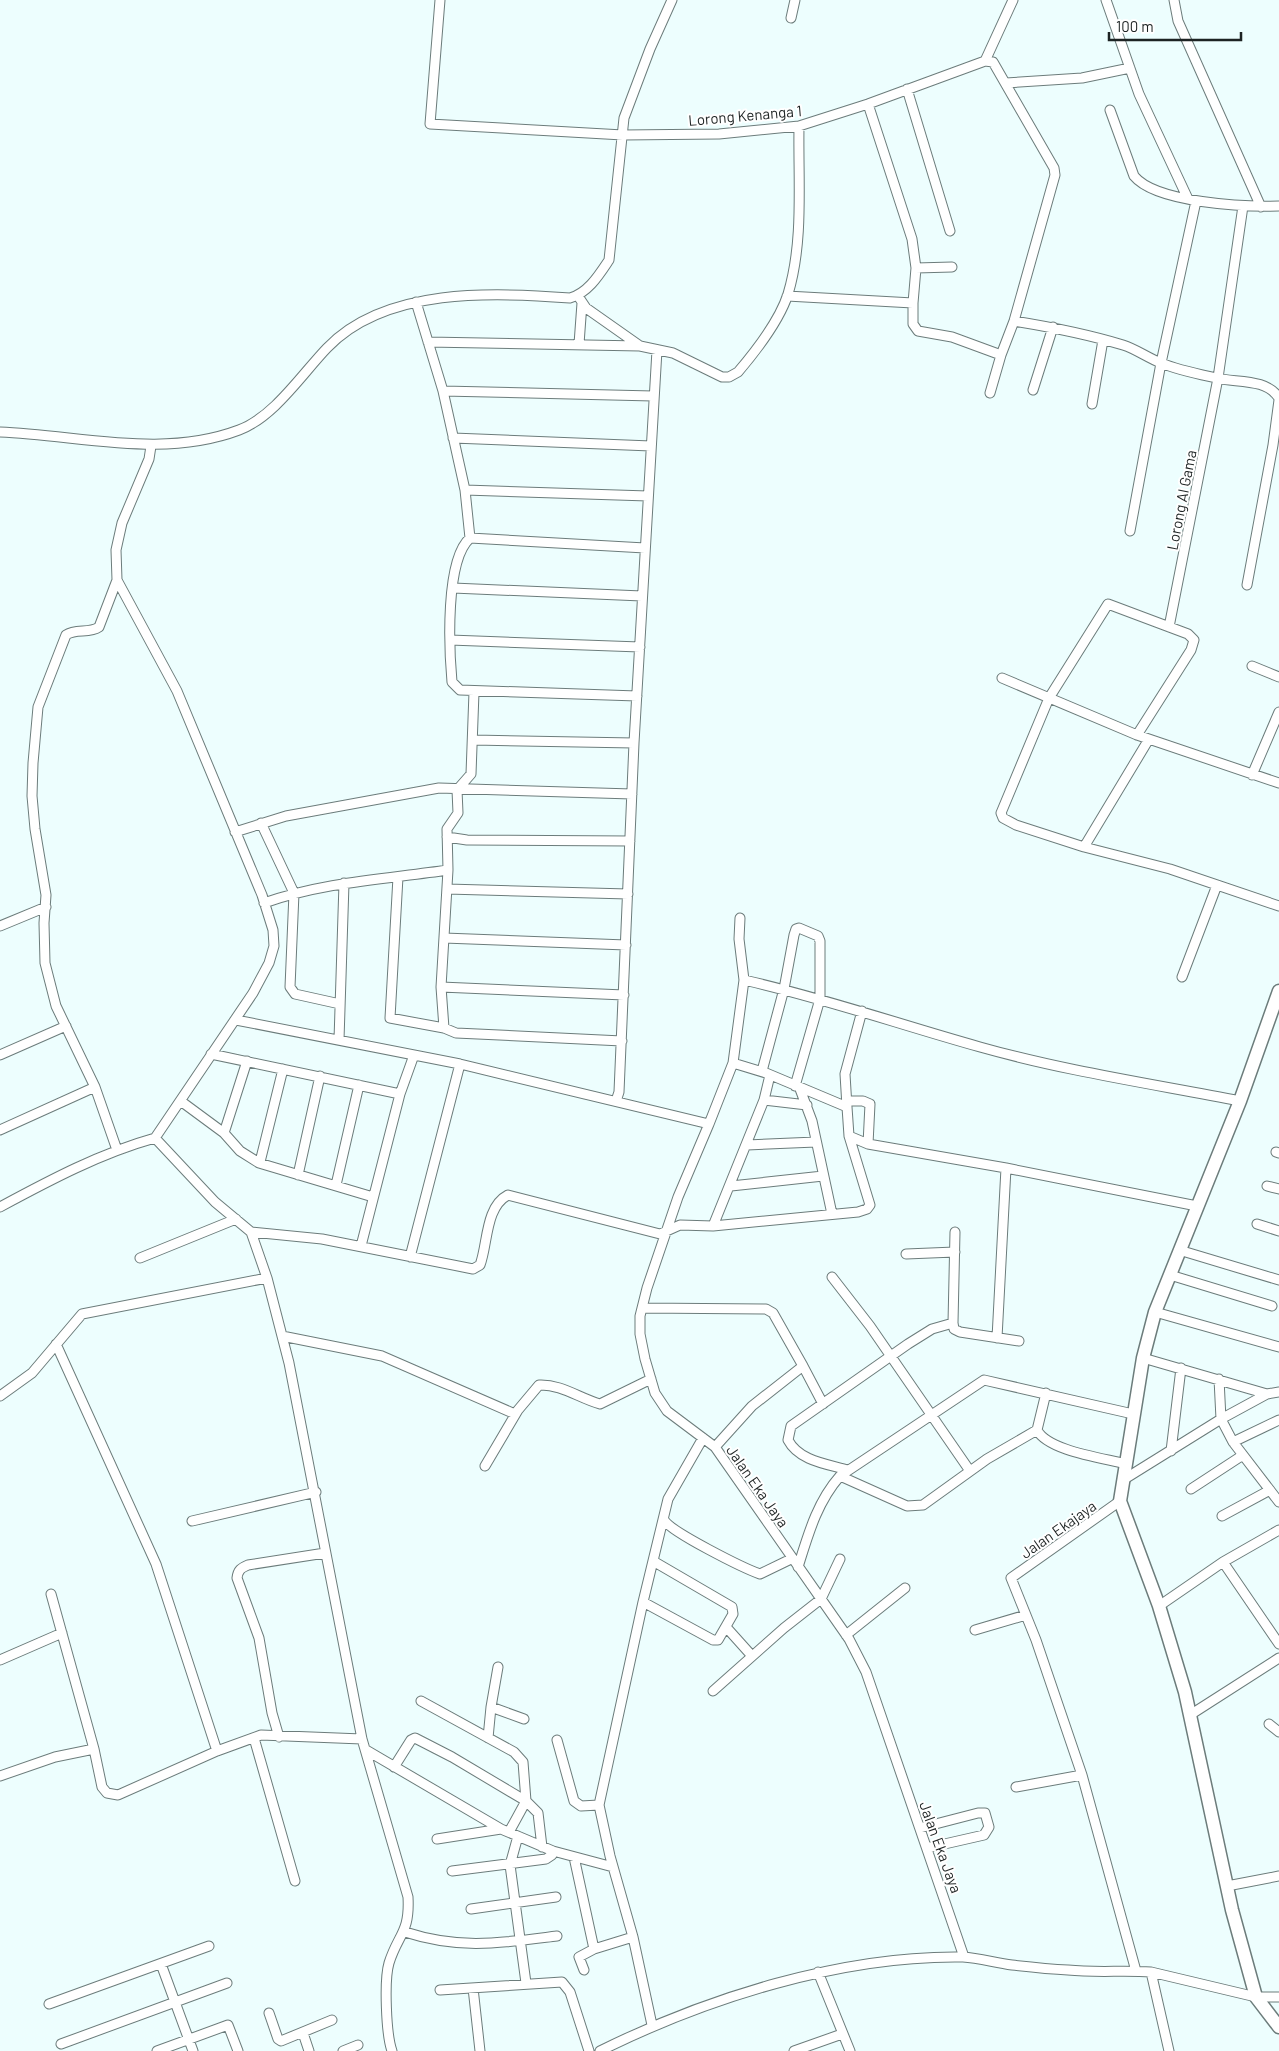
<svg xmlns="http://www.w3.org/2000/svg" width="1279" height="2051" viewBox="0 0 1279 2051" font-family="Barlow,sans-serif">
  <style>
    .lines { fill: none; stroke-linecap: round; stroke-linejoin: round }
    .street-casing { stroke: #6c7c7b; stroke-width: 11 }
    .secondary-casing { stroke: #6c7c7b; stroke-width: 15 }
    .street { stroke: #fff; stroke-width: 9 }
    .secondary { stroke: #fff; stroke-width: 12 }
    .labels { text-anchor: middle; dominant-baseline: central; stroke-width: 4; stroke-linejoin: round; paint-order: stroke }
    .street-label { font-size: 15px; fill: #1d2323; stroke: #fff }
  </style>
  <rect width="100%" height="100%" fill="#edfefe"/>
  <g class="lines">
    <defs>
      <path id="street" d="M440,0l-10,124 193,11 96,-1 80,-8 69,-22 117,-43 28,-61
        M1106,0l33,94 49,105
        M1174,0l4,21 83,186
        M791,18l4,-18
        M985,61l8,1 61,106 1,7 -41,146 -13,34 -11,38
        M1006,83l76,-5 48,-10
        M907,89l43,142
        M1110,110l24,66c22,27 111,31 145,30
        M916,268l36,-1
        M578,296l8,12 54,38 33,7 49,24h7l9,-5c17,-20 42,-53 50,-78 16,-53 10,-113 11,-168
        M787,296l126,7 3,-35 -4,-29 -44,-135
        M416,302l27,89 22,99 183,6
        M913,303v21l5,7 34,6 49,18
        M1014,321c37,6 73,13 109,24 13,4 25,13 38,18 17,7 37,11 55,15 21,5 50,0 63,20
        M428,342l212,4
        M579,344l3,-41
        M1033,390l20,-63
        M443,391l210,5
        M1092,404l11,-64
        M0,432c80,3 162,27 239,-2 35,-13 63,-56 88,-82 58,-61 167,-56 243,-50 18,-5 29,-23 39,-38l15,-142 26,-69 22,-49
        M453,438l198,8
        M465,490l5,48
        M1130,531l31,-168 35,-162
        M117,580l-18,47c-10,7 -23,1 -33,8l-28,72 -5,56 -1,33 3,33 11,66 -2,28 1,40 11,43 39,81 22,63
        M1247,585l26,-140 6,-45
        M453,588l189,8
        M1169,627l49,-249 25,-172
        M450,640l190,7
        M1252,666l27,11
        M1002,678l135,57 142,48
        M474,692l-3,82 -14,16 1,23 -11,16 1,41 -7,117 3,41 12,5 166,8
        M637,696l-177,-6 -8,-8c-3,-33 -7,-122 18,-144l175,10
        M1137,735l54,-85 3,-10 -6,-6 -80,-30 -59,94 -48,115 2,5 13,7 68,22 86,22 109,37
        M474,740l160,3
        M1252,775l27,-63
        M261,823l33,70 -4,94 5,7 45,10
        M235,832l51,-16 153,-28 193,6
        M447,837l20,3 163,1
        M1084,847l65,-108
        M398,877l-8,141 54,10
        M447,889l181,5
        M264,903c60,-21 122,-24 184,-33
        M0,926l46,-19
        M444,938l182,7
        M1182,977l35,-92
        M744,980c80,18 157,45 236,67 85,24 173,37 260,54
        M441,987l183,8
        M236,1020l224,44 249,60 -31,73 -31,91 -7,28v18l5,25 10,34 12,18 48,36 134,192 17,33 98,285
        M339,1040l5,-157
        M211,1054l189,40
        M0,1055l66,-29
        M733,1063l33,10 81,34 2,29 19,8 138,24 191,38
        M762,1071l22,-82 10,-54 2,-6 3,-1 19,8 2,5v58l-25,87
        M800,1089l12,32 20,93
        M764,1100l43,5
        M616,1101l3,-9 15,-349 23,-393
        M848,1101h15l7,3 -2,40
        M182,1102l42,31 16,18 19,12 114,34
        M847,1107l-2,-33 17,-63
        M709,1124l24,-61 11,-83 -5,-41 1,-21
        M0,1130l95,-43
        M224,1133l23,-72
        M747,1145l69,-3
        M1276,1152l3,1
        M260,1162l23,-93
        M298,1175l22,-99
        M336,1185l23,-100
        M731,1186l92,-10
        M1267,1186l12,3
        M0,1207c50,-27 101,-54 155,-69
        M1257,1224l22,7
        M713,1226l51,-126 6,-25
        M251,1232l71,7 151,30 7,-4c8,-21 5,-58 28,-70l152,39 20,-9 33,1 145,-14 9,-3 3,-4 -21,-69
        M955,1232l-2,91 1,6 6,3 59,9
        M361,1246l39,-152 14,-39
        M1179,1250l100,30
        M906,1254l49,-2
        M410,1257l50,-193
        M140,1258l96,-39
        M1170,1275l102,31
        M832,1277l38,49 100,145
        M267,1278l22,85 73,376 46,158c2,36 -10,37 -19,66 -5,17 -3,71 3,88
        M642,1308l124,1 7,4 30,53 -51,40 -37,41
        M1155,1312l124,35
        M282,1336l100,20 133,58
        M997,1338l9,-170
        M56,1344l100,220 61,187
        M1143,1358l124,36
        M803,1366l20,38
        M1219,1379l2,40 12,23 46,60
        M0,1396l32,-23 50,-59 185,-36 -16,-46 -36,-30 -60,-64 98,-145 16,-30 5,-17 -1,-16 -11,-35 -85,-204 -60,-111 -1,-30 6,-27 27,-64 2,-13
        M1037,1430l9,-37
        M1233,1442l46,-22
        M1171,1451l10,-83
        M485,1466l33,-56 21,-25c22,-1 40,13 61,19l51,-25
        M848,1470c-21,-6 -49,-9 -60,-30l3,-14 117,-82 24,-15 21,-6
        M840,1476l67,30 16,-1 64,-46 50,-29c11,21 66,28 89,34
        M1123,1480l98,-61 46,-25 12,-2
        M1191,1489l52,-34
        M1120,1501l-109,77 25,62 46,135 54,196
        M1222,1516l48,-26
        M664,1520c7,12 79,48 96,54l31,-15
        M192,1521l124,-29
        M653,1561l79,46 1,7 -15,26h-5l-70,-38 25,-103 35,-61
        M1223,1562l56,82
        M798,1567c10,-32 19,-65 42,-91l144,-96 149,34
        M51,1594l43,155
        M643,1602l-44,203 11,51 23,81 19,88
        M1159,1606l64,-44 56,-32
        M726,1627l26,29
        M975,1630l51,-15
        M846,1635l59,-47
        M0,1660l62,-27
        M713,1691l71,-63 37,-29 19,-40
        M421,1701l93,51 9,10 3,39 12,12 4,34
        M491,1707l33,12
        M1190,1715l89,-57
        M1269,1724l10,8
        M279,1737l-7,-24 -13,-75 -22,-60c1,-8 4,-10 11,-13l77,-12
        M254,1738l41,143
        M488,1738l3,-31 7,-40
        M557,1740l17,61 7,5 18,-1
        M366,1750l135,79 52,22 60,16
        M394,1767l17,-27 4,-2 37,19 74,44 -17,31
        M0,1776l55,-19 39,-8 8,38 5,6 11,2 99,-44 44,-16 101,4
        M1016,1787l66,-12
        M920,1828l58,-15h7l4,14 -5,8 -57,13
        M518,1836l-8,29 16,118
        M437,1839l64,-10
        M574,1857l20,92 39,-12
        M452,1871l94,-12 6,-4 1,-4
        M1227,1886l52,-10
        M471,1909l85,-12
        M405,1932c55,18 96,11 152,4
        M161,1964l32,87
        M584,1970l-5,-13 15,-8
        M818,1972l32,79
        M1151,1972l18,79
        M473,1988l7,63
        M440,1990l122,-8 8,10 19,59
        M49,2004l160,-58
        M269,2013l9,26 3,2 51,-21
        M303,2033l6,18
        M61,2044l166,-61
        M157,2051l71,-26 10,26
        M343,2051l15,-6
        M600,2051c107,-53 242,-96 363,-94 16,1 33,6 49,8 18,2 37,4 56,5 28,3 56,0 83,2l105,25h23
        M794,2051l48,-17"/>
      <path id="secondary" d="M1279,991l-39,110 -85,211 -12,46 -23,143 39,105 26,86 47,218 24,87 23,30"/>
    </defs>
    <use href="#street" class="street-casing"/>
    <use href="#secondary" class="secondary-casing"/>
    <use href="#street" class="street"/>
    <use href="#secondary" class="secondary"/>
  </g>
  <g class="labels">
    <g class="street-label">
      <text transform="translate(745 115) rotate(-5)">Lorong Kenanga 1</text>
      <text transform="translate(1181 500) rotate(-79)">Lorong Al Gama</text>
      <text transform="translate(758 1486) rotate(55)">Jalan Eka Jaya</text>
      <text transform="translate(1058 1529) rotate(-35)">Jalan Ekajaya</text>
      <text transform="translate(941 1847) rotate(70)">Jalan Eka Jaya</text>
    </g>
  </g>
  <path d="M1109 32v8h132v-8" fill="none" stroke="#1d2323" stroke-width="2.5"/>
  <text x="1116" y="32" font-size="15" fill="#1d2323" stroke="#ffffff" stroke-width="4" paint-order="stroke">100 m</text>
</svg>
